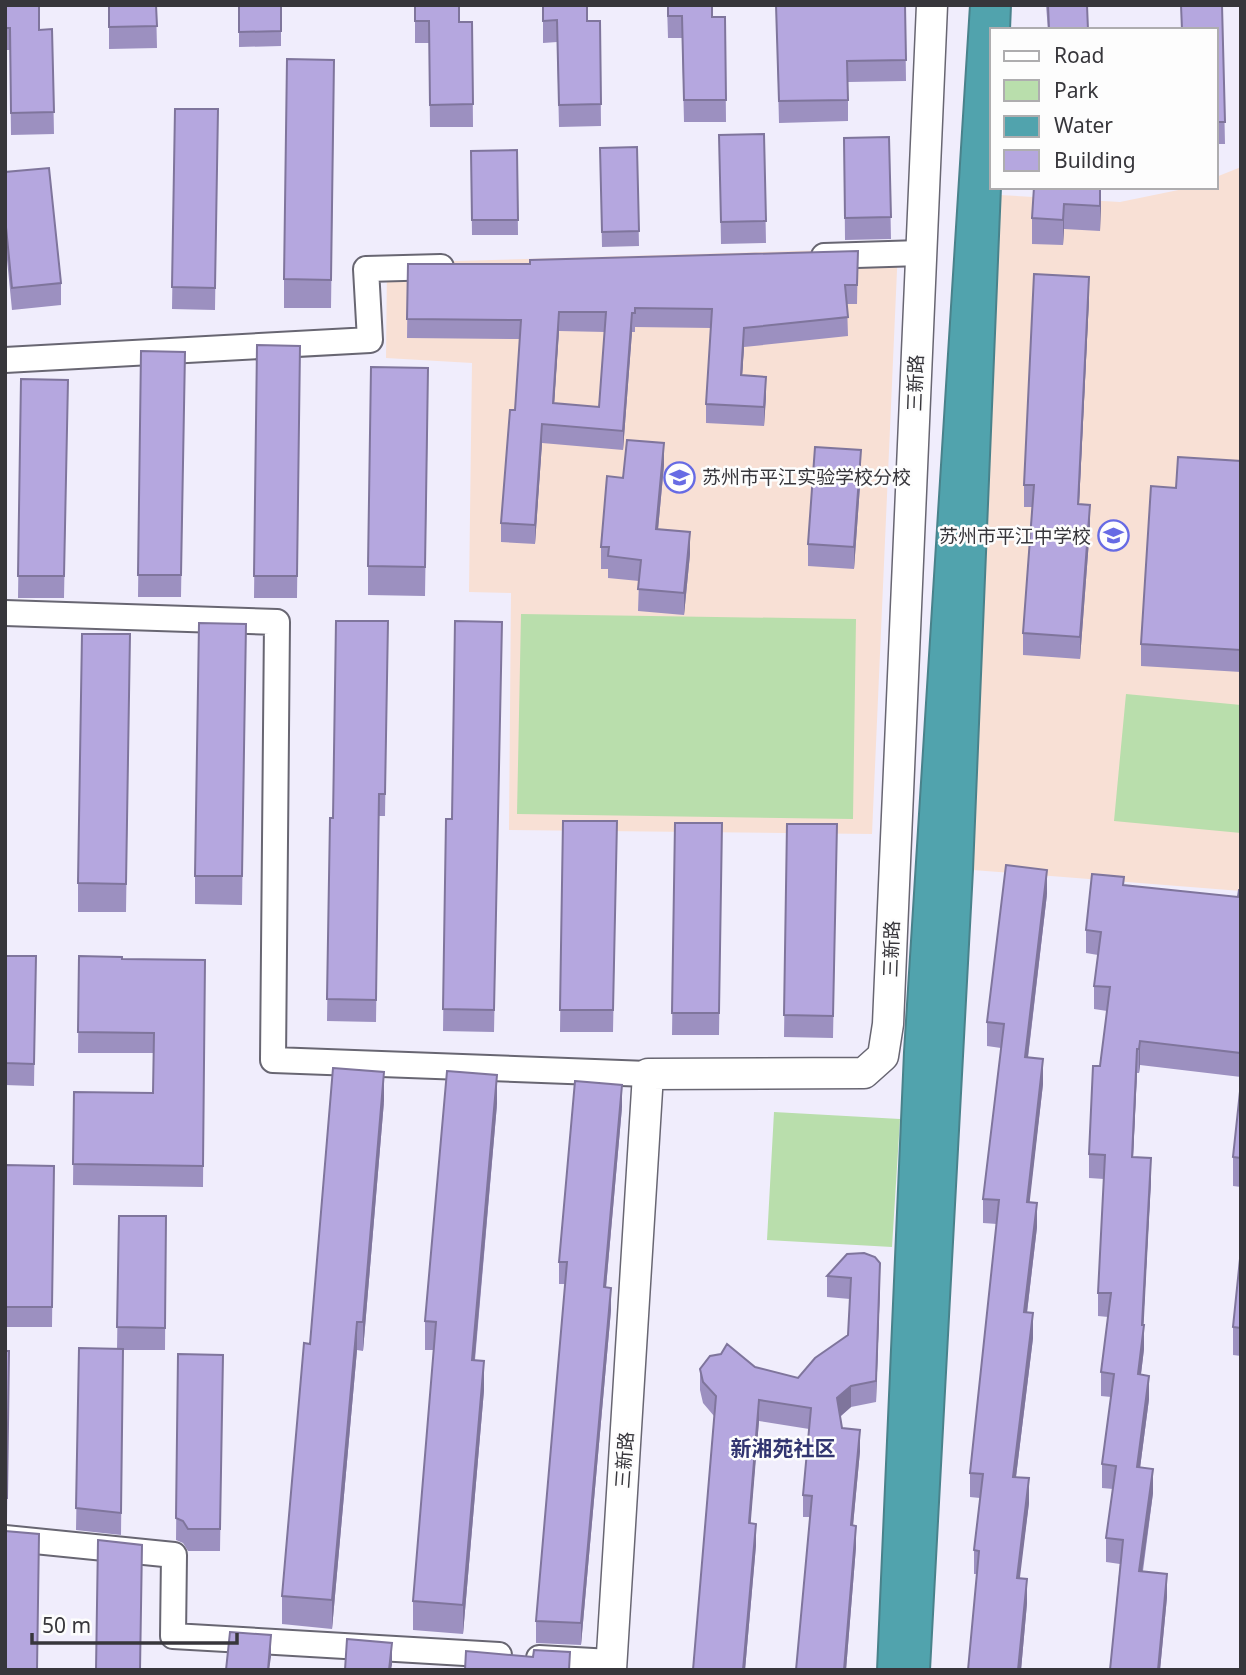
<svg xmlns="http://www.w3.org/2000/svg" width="1246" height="1675" viewBox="0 0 1246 1675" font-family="'Noto Sans','Noto Sans SC',sans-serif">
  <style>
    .education { fill: #f8e0d5 }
    .green { fill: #b9deac }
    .water { fill: #51a3ad; stroke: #49828b; stroke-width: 2 }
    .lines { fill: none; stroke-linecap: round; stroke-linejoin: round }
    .minor-casing { stroke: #686672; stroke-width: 28 }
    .tertiary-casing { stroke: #686672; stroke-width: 33 }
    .minor { stroke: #fff; stroke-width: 24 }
    .tertiary { stroke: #fff; stroke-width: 30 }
    .wall { fill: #9c90c0; fill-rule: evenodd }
    .shaded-wall { fill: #7f759c }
    .building { fill: #b5a7df; stroke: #7f759c; stroke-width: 2; fill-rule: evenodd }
    .labels { text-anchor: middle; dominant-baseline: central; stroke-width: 5; stroke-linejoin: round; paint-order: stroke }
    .street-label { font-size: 19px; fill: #37363b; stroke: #fdfdfd }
    .poi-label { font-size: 19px; fill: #37363b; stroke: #fdfdfd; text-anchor: start }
    .neighbourhood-label { font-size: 21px; font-weight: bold; fill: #323570; stroke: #fdfdfd }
  </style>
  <rect width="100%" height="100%" fill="#f0edfc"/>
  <path class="education" d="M1241,167v724l-268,-21 27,-675 120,7 73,-15h23v-10z
    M898,248l-26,586 -363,-4 2,-237 -42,-1 3,-229 -86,-5 1,-95z"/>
  <path class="green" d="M521,614l335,5 -3,200 -336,-5z
    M1126,694l115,11v128l-127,-12z
    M774,1112l126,7 -8,128 -125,-7z"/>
  <path class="water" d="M970,5h41l-1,25h-18v157h9l-28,683 -43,800h-53l27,-618z"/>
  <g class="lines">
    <defs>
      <path id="minor" d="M824,256l97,-3
        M5,360l365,-20 -4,-71 75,-2
        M5,613l272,9 -4,438 375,14
        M5,1538l169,17 -1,81 326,19
        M539,1658l72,4"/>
      <path id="tertiary" d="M611,1670l37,-596 216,-1 19,-17 5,-32 44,-1019"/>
    </defs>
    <use href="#minor" class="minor-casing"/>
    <use href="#tertiary" class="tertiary-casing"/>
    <use href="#minor" class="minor"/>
    <use href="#tertiary" class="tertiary"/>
  </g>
  <path class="wall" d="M5,5l34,25 13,-1 2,105 -43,1 -1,-85h-5z
    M109,5h47l1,43 -48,1z
    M239,5h42v41l-42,1z
    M415,5l44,17h13l1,105h-43l-1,-84h-14z
    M543,5l44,16h13l1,105 -42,1 -2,-85 -14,1z
    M667,5l45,12h13l1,105h-42l-2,-84h-14z
    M776,5h129l1,76 -58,1v39l-69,2z
    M1046,5h41l1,25h-40z
    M1181,5h41l3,139h-9v-114h-34z
    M334,88l-3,220h-47v-29z
    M175,109h43l-3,201 -43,-1z
    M764,134l2,109 -45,1 -2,-109z
    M889,137l2,102 -46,1 -1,-102z
    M637,147l2,99 -37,1 -2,-99z
    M517,150l1,85h-46l-1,-84z
    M5,172l56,111v22l-49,5 -7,-71z
    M1101,187l-1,44 -36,-2 -1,16 -31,-1v-26z
    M858,251l-1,53h-10l1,32 -104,11 -2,28 24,21 -2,30 -58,-3v-19l5,-76 -76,-1v5h-3l-9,118 -81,-7 -7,101 -34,-2v-19l14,-113 5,-71 -113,-1 1,-74h122zM559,331l46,1 -6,75 -45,-4z
    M1089,299l-10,205 11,23 -10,132 -57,-4v-22l9,-126h-8v-22z
    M257,345l43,1 -3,252h-43z
    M141,351l44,1 -4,245h-43z
    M21,379l47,1 -4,218h-46z
    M428,397l-3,199 -57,-1v-29z
    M1241,461v211l-100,-6v-22l35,-156z
    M664,465l-6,64 32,25 -6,61 -46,-4 1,-30 -31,-3v-9h-7v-22l22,-69z
    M861,472l-7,97 -46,-3v-22z
    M388,621l-3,195h-6l-3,206 -49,-1 3,-203h3z
    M502,622l-8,410 -51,-1 3,-212h6z
    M246,624l-4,281 -47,-1v-28z
    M130,634l-4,278h-48v-29z
    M563,821h54l-4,211h-53z
    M675,823h47l-3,212h-47z
    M787,824h50l-4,214 -49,-1z
    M1124,885l114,12 3,-7v187l-101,-12 -1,8h-2l-4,84 18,24 -8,144 1,24 -3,25 8,25 -9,69 13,25 -10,78 24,26 -7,73h-50l10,-106 -14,-2v-24l7,-49 -11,-1v-24l9,-67 -10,-1v-24l7,-55 -10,-1v-23l6,-114 -15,-1v-24l18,-143 -13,-2v-23l4,-31 -12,-2v-23z
    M1047,894l-19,164 15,26 -14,118 8,25 -10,86 6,25 -17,139 13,26 -10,75 8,25 -6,67h-53l9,-96h-3v-24l6,-52 -10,-1v-24l27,-249 -14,-1v-24l18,-151 -14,-2v-24z
    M5,956h31l-2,130 -29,-1z
    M79,956l43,3 83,1 -2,227 -130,-2 1,-93 79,1 1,-40h-76z
    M1241,1082v105l-8,-1v-29z
    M384,1101l-21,250 -6,-1 -25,279 -50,-5v-28l28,-252z
    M497,1104l-22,256 9,30 -21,244 -50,-4v-29l21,-251h-9v-29z
    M622,1107l-16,181 5,22 -30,335 -45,-2v-22l29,-337h-6v-22z
    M5,1165l49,1 -2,161h-47z
    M119,1216h47l-1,134h-42l-2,185 -45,-5 3,-182 38,1z
    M1241,1249v107l-8,-1v-28z
    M847,1254l33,31 -4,117 -25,5 -11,10 2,11 18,23 -7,74 3,22 -10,123h-50l14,-153h-7v-22l6,-66 -50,-8 -9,102 6,22 -11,125h-52l21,-254 -11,-13 -3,-13v-21l21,-15 34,13 43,11 50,-43 2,-36 -23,-2v-21z
    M5,1351h4l-2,169h-2z
    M178,1354l45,1 -3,196h-32l-5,-8 -7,-3z"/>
  <path class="shaded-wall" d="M1100,187l1,21 -1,23z
    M1064,204v25l-1,16v-25z
    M1089,277v22l-11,227v-22z
    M559,312v19l-6,91v-19z
    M632,313v19l-9,118v-19z
    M744,328v19l-3,47v-19z
    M766,377v19l-2,30v-19z
    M542,424v19l-7,101v-19z
    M664,443v22l-8,86v-22z
    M861,450v22l-7,97v-22z
    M1090,505v22l-10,132v-22z
    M690,532v22l-6,61v-22z
    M1047,870v24l-22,187v-24z
    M1140,1041v24l-1,8v-24z
    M1137,1049v24l-5,107v-23z
    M1043,1059v25l-16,142v-24z
    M384,1072v29l-21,250v-29z
    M497,1075v29l-25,285v-29z
    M622,1085v22l-18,202v-22z
    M1151,1158v23l-8,156 1,-12v24l-6,49v-24l4,-49z
    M1037,1203v24l-13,110v-25z
    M880,1263v22l-4,117v-21z
    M611,1288v22l-30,335v-22z
    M1033,1313v25l-20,163v-24z
    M357,1322v28l-25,279v-29z
    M484,1361v29l-21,244v-29z
    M1149,1376v23l-12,92v-24z
    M851,1386v21l-14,12v-21z
    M759,1400v21l-10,123v-21z
    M860,1430v21l-9,96v-22z
    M1153,1469v24l-14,101v-23z
    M1029,1478v25l-12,99v-24z
    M756,1524v21l-11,125h-2z
    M856,1526v21l-10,123h-2z
    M1167,1574v23l-7,73h-2z
    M1027,1579v24l-6,67h-3z
    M271,1635v22l-2,13h-1z
    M392,1643v22l-1,5h-2z"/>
  <path class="building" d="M5,5h34v25l13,-1 2,83 -43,1 -1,-85h-5z
    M109,5h47l1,21 -48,1z
    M239,5h42v26l-42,1z
    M415,5h44v17h13l1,82 -43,1 -1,-84h-14z
    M543,5h44v16h13l1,83 -42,1 -2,-85 -14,1z
    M668,5h44v12h13l1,83h-42l-2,-84h-14z
    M776,5h129l1,55 -59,1 1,39 -69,1z
    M1048,5h39l1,25h-39z
    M1181,5h41l3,117h-9v-92h-34z
    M287,59l47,1 -3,220 -47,-1z
    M175,109h43l-3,179 -43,-1z
    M764,134l2,87 -45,1 -2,-87z
    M889,137l2,80 -46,1 -1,-80z
    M637,147l2,84 -37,1 -2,-84z
    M517,150l1,70h-46l-1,-69z
    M49,168l12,115 -49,5 -7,-71v-45z
    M1034,187h66v19l-36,-2 -1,16 -31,-2z
    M858,251l-1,34h-12l3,32 -104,11 -3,47 25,2 -2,30 -58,-3 6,-95 -77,-1v5h-3l-9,118 -81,-7 -7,101 -34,-2 9,-113h5l6,-90 -114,-1 1,-55h122v-4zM559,312h47l-7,95 -46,-4z
    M1034,274l55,3 -11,227 12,1 -10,132 -57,-4 11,-148h-10z
    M257,345l43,1 -3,230h-43z
    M141,351l44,1 -4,223h-43z
    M371,367l57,1 -3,199 -57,-1z
    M21,379l47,1 -4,196h-46z
    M627,440l37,3 -8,86 34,3 -6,61 -46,-4 3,-29 -33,-4 1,-9h-8l6,-71 16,2z
    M815,447l46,3 -7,97 -46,-3z
    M1178,457l63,4v189l-100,-6 10,-158 25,2z
    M336,621h52l-3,173h-6l-3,206 -49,-1 3,-181h3z
    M455,621l47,1 -8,388 -51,-1 3,-190h6z
    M199,623l47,1 -4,252h-47z
    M82,634h48l-4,250 -48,-1z
    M563,821h54l-4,189h-53z
    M675,823h47l-3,190h-47z
    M787,824h50l-4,192 -49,-1z
    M1006,865l41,5 -22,187 18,2 -16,143 10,1 -13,109 9,1 -20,164 16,1 -12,100 10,1 -9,91h-50l11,-119 -5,-1 9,-76 -13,-1 29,-273 -16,-1 21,-175 -17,-2z
    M1092,874l32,3 -1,8 115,12 1,-7h2v163l-101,-12 -1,8h-2l-5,108 19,1 -9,167h2l-6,49 11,2 -12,91 16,2 -14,102 28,3 -9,96h-48l13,-130 -17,-2 10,-72 -14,-2 12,-90 -13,-2 10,-79h-13l7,-138 -16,-1 4,-88h7l10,-79 -16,-1 7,-54 -15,-2z
    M5,956h31l-2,108 -29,-1z
    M79,956l43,1v2l83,1 -2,206 -130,-2 1,-72 79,1 1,-60 -76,-1z
    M333,1068l51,4 -21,250h-6l-25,278 -50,-4 22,-253 6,1z
    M447,1071l50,4 -25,285 12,1 -21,244 -50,-4 23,-279 -11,-1z
    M575,1081l47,4 -18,202 7,1 -30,335 -45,-2 31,-359h-8z
    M1241,1082v76l-8,-1z
    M5,1165l49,1 -2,141h-47z
    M119,1216h47l-1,112 -48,-1z
    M1241,1249v79l-8,-1z
    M864,1253l11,4 5,6 -4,118 -25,5 -14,12 5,30 18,2 -9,95 5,1 -12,144h-48l16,-174 -9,-1 8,-87 -52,-8 -10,123 7,1 -13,146h-50l23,-274 -13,-14 -3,-13 10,-13 11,-2 6,-10 28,23 43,11 17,-20 33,-23 3,-57 -24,-2 20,-22z
    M79,1348l44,1 -2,164 -45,-5z
    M5,1351h4l-2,147h-2z
    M178,1354l45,1 -3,174h-32l-5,-8 -7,-3z
    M5,1531l34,3 -2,136h-32z
    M98,1540l44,5 -2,125h-44z
    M230,1632l41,3 -3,35h-42z
    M347,1639l45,4 -3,27h-44z
    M534,1650l36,2 -1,18h-104l1,-19 67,6z"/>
  <defs>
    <symbol id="school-ring" viewBox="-11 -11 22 22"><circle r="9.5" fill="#fdfdfd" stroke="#676be4" stroke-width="1.5"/><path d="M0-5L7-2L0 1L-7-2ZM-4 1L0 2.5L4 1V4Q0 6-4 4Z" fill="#676be4"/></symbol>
  </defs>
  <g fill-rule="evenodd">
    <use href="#school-ring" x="662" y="460" width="35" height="35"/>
    <use href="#school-ring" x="1096" y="518" width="35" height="35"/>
  </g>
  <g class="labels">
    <g class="street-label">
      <text transform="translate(915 383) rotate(-88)">三新路</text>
      <text transform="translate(891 949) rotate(-88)">三新路</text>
      <text transform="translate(624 1460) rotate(-86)">三新路</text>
    </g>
    <g class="poi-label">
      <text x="702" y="477">苏州市平江实验学校分校</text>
      <text x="1091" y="536" text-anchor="end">苏州市平江中学校</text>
    </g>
    <g class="neighbourhood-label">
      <text x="783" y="1448">新湘苑社区</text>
    </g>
  </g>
  <rect width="1246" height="1675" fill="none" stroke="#37363b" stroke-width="14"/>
  <rect x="990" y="28" width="228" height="161" fill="#fdfdfd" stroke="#aeadaf" stroke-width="2"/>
  <rect x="1004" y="51" width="35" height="10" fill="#ffffff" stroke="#aeadaf" stroke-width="2"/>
  <text x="1054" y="63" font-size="21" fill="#37363b">Road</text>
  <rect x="1004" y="80" width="35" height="21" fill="#b9deac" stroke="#aeadaf" stroke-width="2"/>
  <text x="1054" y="98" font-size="21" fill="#37363b">Park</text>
  <rect x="1004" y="116" width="35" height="21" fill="#51a3ad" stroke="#aeadaf" stroke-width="2"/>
  <text x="1054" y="133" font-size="21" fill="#37363b">Water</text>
  <rect x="1004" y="150" width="35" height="21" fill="#b5a7df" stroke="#aeadaf" stroke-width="2"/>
  <text x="1054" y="168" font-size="21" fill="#37363b">Building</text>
  <path d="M32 1633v10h205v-10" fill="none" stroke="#37363b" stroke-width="3.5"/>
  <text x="42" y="1633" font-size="21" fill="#37363b" stroke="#fdfdfd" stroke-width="5" paint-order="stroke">50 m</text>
</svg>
